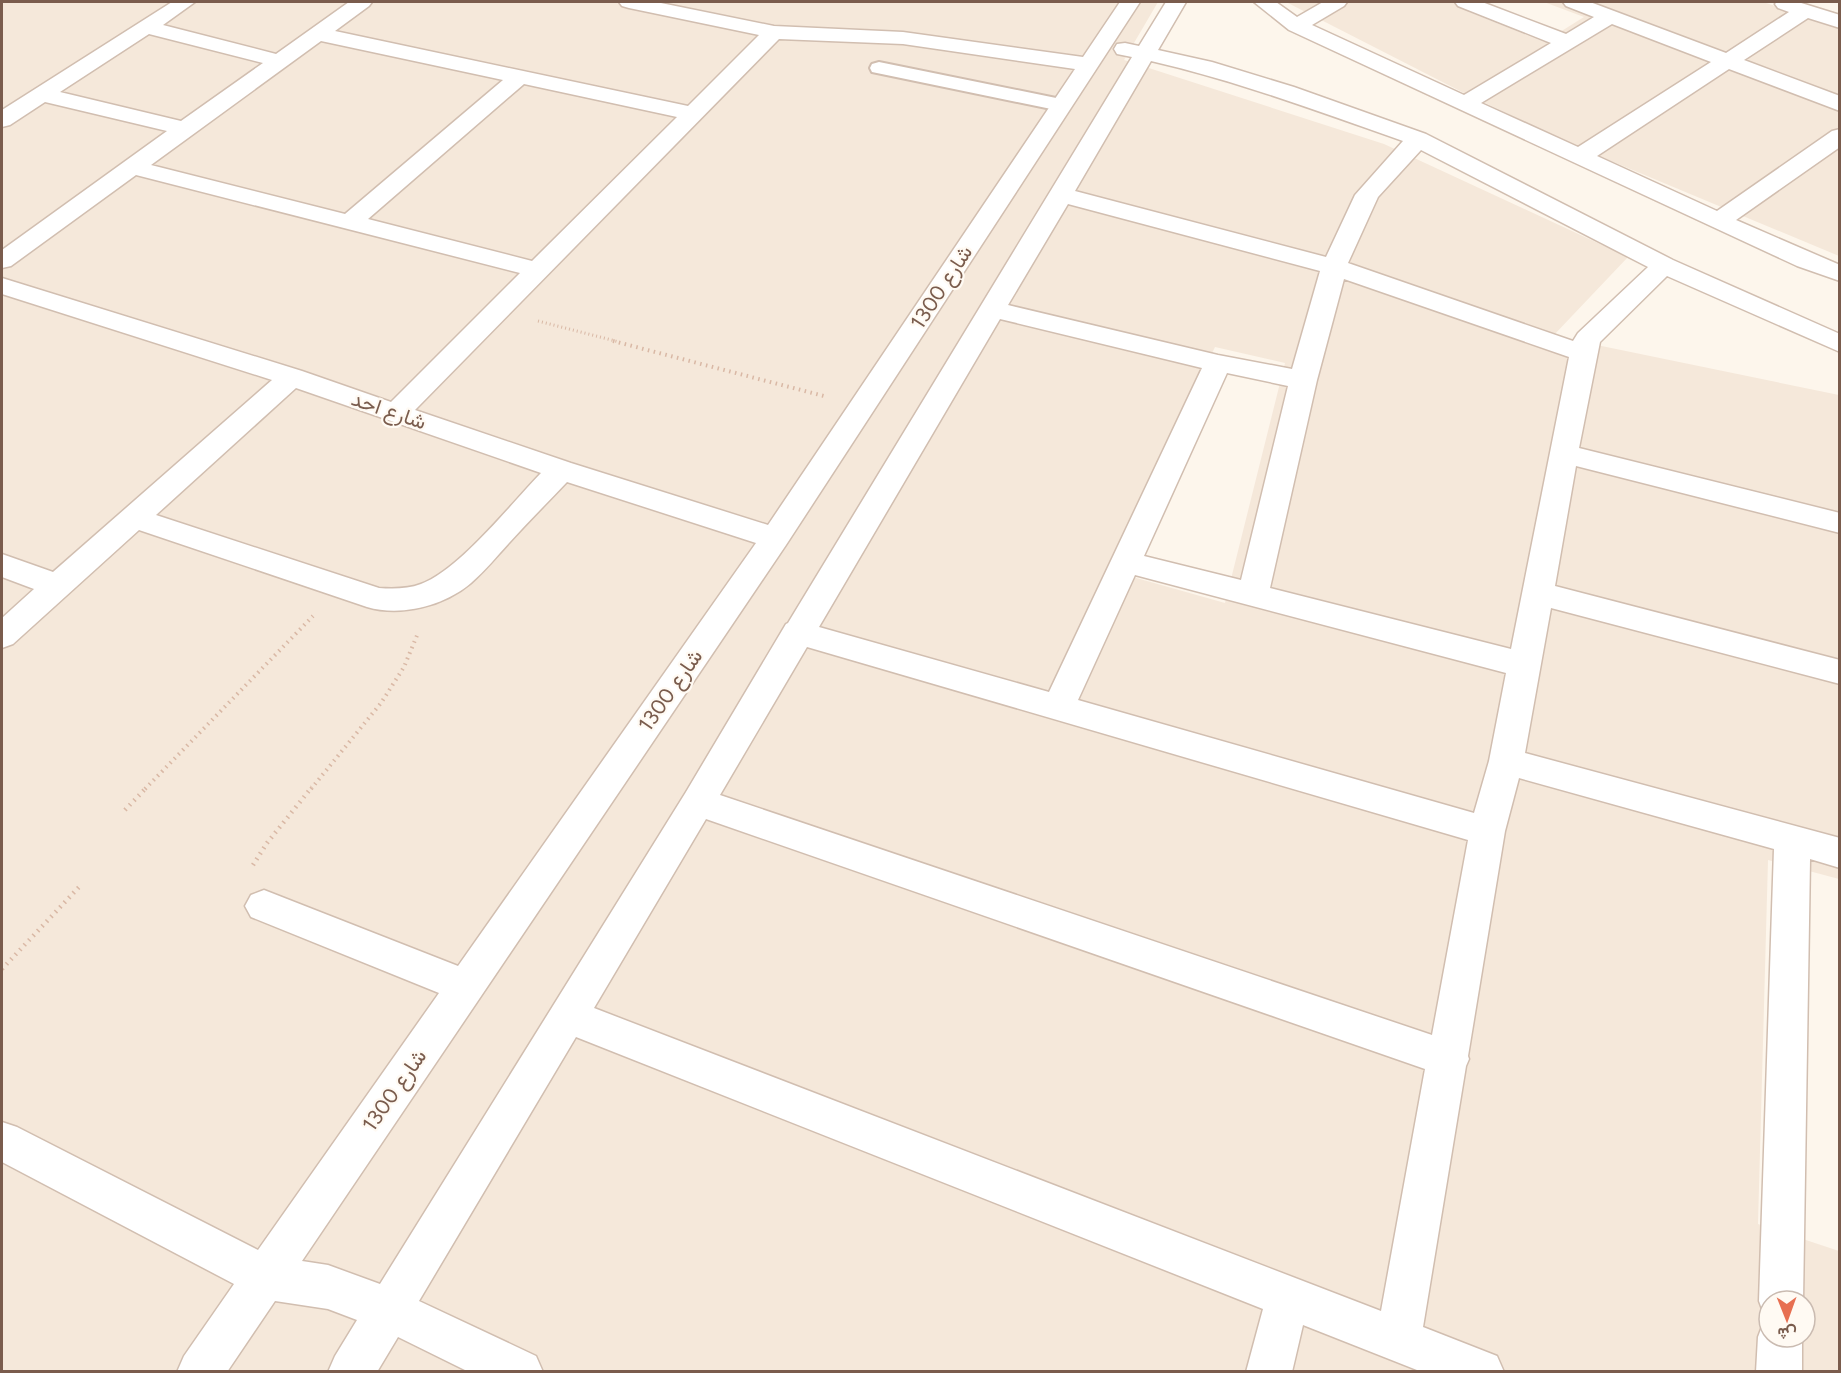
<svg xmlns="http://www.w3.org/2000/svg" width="1841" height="1373" viewBox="0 0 1841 1373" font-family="Figtree,Vazirmatn,sans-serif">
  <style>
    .residential { fill: #f5e8da; fill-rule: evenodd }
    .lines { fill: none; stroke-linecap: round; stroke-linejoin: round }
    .lane-casing { stroke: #d1beb0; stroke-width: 4 }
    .street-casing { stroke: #d1beb0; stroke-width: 3 }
    .path-far2 { stroke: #d9b8a5; stroke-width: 3; stroke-dasharray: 1 3; stroke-linecap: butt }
    .path-far1 { stroke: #d9b8a5; stroke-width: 4; stroke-dasharray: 1.5 4.5; stroke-linecap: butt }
    .path { stroke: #d9b8a5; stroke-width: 4.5; stroke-dasharray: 1.5 5; stroke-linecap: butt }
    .lane { fill: #fff; fill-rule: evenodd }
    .street { fill: #fff; fill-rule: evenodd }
    .labels { text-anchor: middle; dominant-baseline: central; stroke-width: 4.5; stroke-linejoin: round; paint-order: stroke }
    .street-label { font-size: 21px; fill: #7a5c4d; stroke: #fffaf3 }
  </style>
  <rect width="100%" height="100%" fill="#fdf6ec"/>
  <path class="residential" d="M2,2h1156l-34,58 260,84 244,113 -75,79 286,59v484l-71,-19 -10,364 81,27v120l-1837,1zM1215,347l70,16 -60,240 -117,-33zM1769,1301h36v36h-36z
    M1286,2h200l-17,10 75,30 40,-25 -40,-15h219l76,25v229l-259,-108 -118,-56z"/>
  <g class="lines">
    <defs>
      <path id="lane" d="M879,62l182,37 7,2 3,4 -3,4 -7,2 -189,-39 -2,-4 2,-4z"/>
      <path id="street" d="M172,2h23l-32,23 113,29 73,-52h23l-3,4 -34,25 353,75 71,-71 -130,-27 -7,-2 -3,-4h37l118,24 129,6 180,25 37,-55h20l-354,543 -484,716 26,4 52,19 306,-492 100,-168 2,-1 344,-566 -15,-3 -3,-5 3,-5 8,-1 14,3 27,-44h20l-28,48 54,12 82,25 132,47 247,126 167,74v18l-173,-76 -67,66 -21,106 261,65v20l-264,-67 -21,120 285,74v24l-289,-76 -26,145 315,85v30l-30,-9 -7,442h-34v17l-4,-1 -6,-16 15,-452 -255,-71 -14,53 -37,225 1,3 -3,7 -43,261 74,29 7,16h-82l-119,-47 -11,47h-46l17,-63 -687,-272 -157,264 117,55 7,16h-74l-71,-35 -21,35h-49l7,-16 22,-36 -29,-11 -53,-8 -48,71h-50l7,-16 50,-72 -232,-122v-40l15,5 241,123 181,-257 -188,-76 -6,-11 6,-11 13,-5 194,76 298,-423 -189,-61c-19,20 -39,40 -58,61 -12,13 -24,28 -38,40 -27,23 -70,34 -104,24l-228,-77 -126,114 -11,4v-30l32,-29 -32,-12v-23l51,18 219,-192 -270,-86v-16l300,93 89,31 129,-129 -384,-98 -125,91 -9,2v-18l165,-119 -122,-29 -35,23 -8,2v-17zM149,34l114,29 -82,58 -121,-29zM779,39l124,5 172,25 -307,456 -197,-62 -156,-53zM321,41l182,39 -158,134 -194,-49zM1151,61c87,20 169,51 252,80l-48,54 -29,62 -251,-66zM524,84l153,33 -145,144 -164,-42zM1421,150l227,117 -70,66 -5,8 -225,-78 30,-66zM1068,204l252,67 -28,98 -74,-14 -210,-50zM1344,279l225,78 -58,292 -241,-61 47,-208zM1000,319l202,49 -153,324 -230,-65zM1227,373l61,13 -47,194 -97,-24zM296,388l245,85c-30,31 -82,97 -120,111 -13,5 -28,5 -42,4l-223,-73zM1135,575l371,98 -17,88 -15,52 -396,-113zM807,647l661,193 -36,195 -712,-240zM706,819l719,250 -44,242 -787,-303z
        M1254,2h22l21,15 26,-15h24l-3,4 -32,19 152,70 87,-52 -93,-37 -3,-4h27l84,32 28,-17 -28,-11 -3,-4h27l136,51 63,-41 -11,-4 -3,-4 2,-2h21l42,13v13l-32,-10 -64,42 96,36v15l-111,-42 -132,87 120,55 115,-80 8,-2v18l-104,73 104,45v16l-43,-15 -508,-236zM1612,24l99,38 -133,85 -97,-44z
        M1769,1319v18h33v35h-46l2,-35 6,-16z"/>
    </defs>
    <use href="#lane" class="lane-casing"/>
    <use href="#street" class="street-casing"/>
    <path class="path-far2" d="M538,321l81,21"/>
    <path class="path-far1" d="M613,341l211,55
      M145,789l168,-173
      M311,789l70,-86 23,-36 14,-34"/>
    <path class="path" d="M125,810l22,-23
      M253,865l14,-22 45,-56
      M2,969l78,-83"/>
    <use href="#lane" class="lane"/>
    <use href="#street" class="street"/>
  </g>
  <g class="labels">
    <g class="street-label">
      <text transform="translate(941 287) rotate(-57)">شارع 1300</text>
      <text transform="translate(389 410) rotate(19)">شارع احد</text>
      <text transform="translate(670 690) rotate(-55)">شارع 1300</text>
      <text transform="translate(394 1090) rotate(-55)">شارع 1300</text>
    </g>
  </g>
  <rect width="1841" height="1373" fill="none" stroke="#7a5c4d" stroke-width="6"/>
  <g transform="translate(1787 1319) rotate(179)"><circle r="28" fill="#fffaf3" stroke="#cabbb1" stroke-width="1.5"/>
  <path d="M0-4.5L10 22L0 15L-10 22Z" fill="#e76f51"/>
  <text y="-9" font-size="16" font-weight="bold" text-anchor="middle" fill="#7a5c4d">ش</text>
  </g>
</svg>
